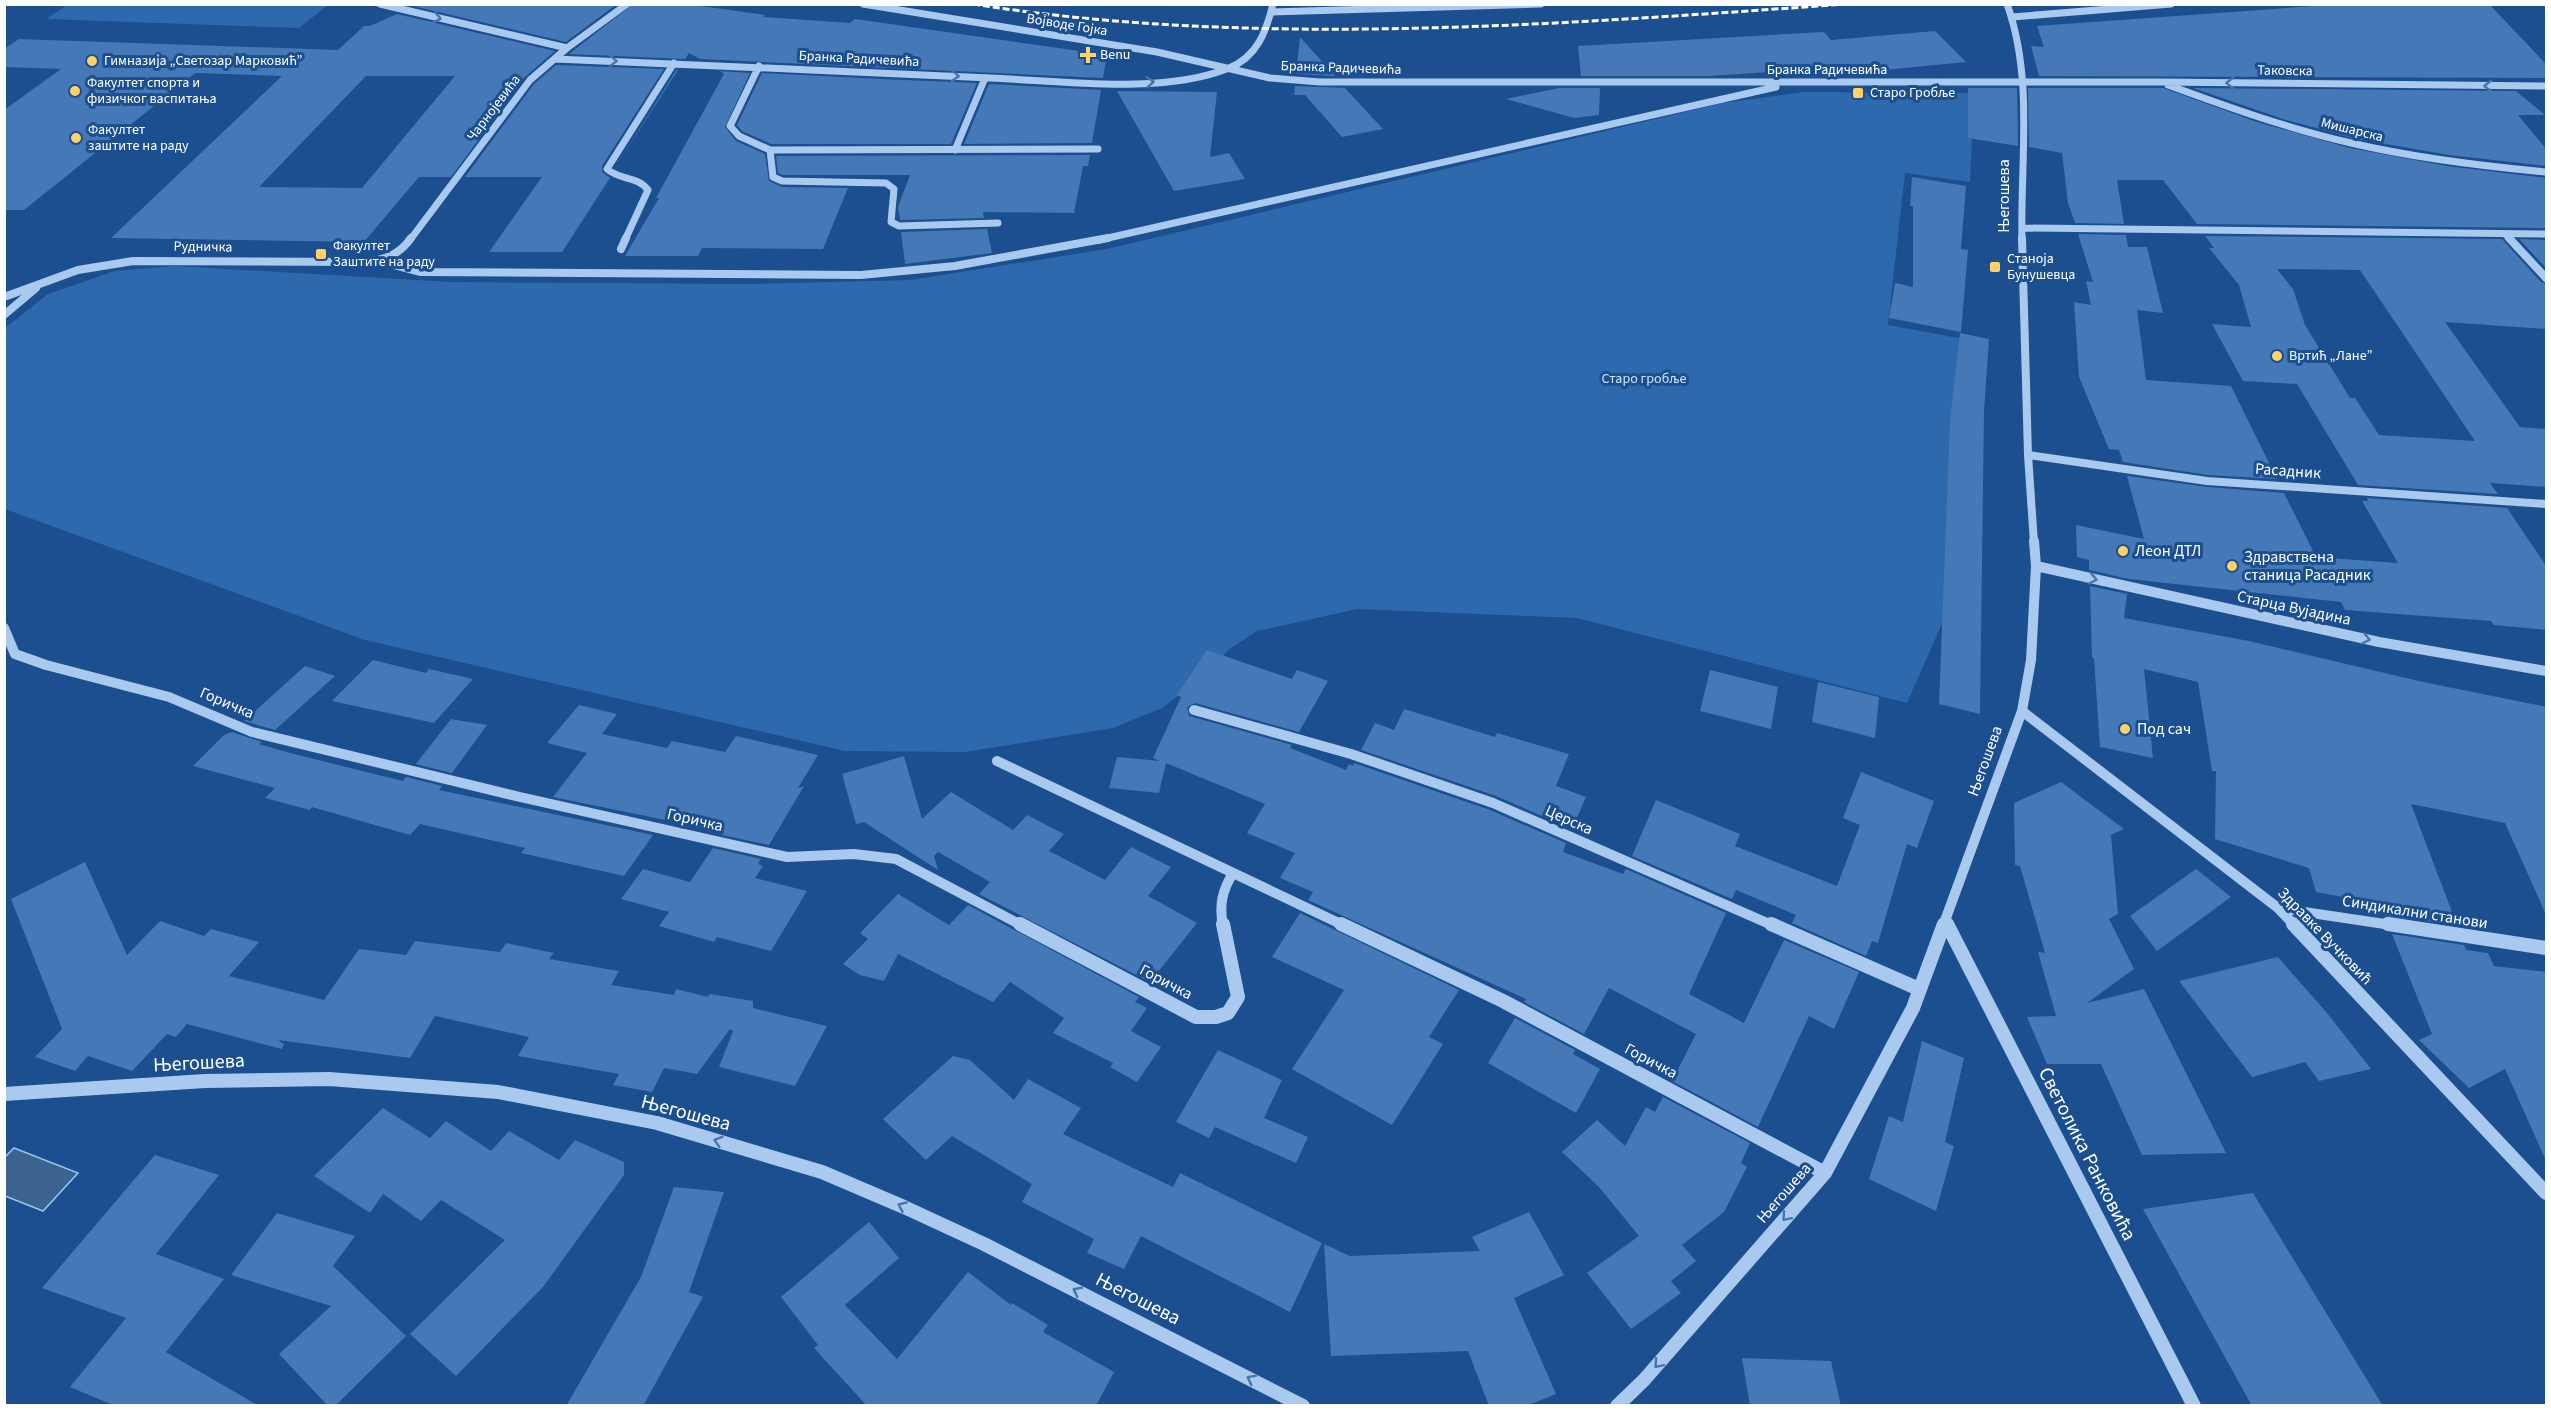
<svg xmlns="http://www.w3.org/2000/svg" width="2551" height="1410" viewBox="0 0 2551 1410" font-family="'Source Sans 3',sans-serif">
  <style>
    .green { fill: #2e69ad }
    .water { fill: #3c6290; stroke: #9cc4f0; stroke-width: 1.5 }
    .building { fill: #4478b7; fill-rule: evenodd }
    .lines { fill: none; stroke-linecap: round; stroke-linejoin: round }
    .minor-far3 { stroke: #a9c9ee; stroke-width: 7 }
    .minor-far2 { stroke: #a9c9ee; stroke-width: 8 }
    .minor-far1 { stroke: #a9c9ee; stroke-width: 10 }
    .minor { stroke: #a9c9ee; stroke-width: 14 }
    .rail { stroke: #fff; stroke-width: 3; stroke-dasharray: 7 3; stroke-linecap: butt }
    .oneway { stroke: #4674ac }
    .poi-dot { fill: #ffd166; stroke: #1b4f8f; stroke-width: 2 }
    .labels { text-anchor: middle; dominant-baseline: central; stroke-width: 6; stroke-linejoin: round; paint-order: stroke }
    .far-street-label { font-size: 14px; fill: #fff; stroke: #1b4f8f }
    .far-poi-label { font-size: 14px; fill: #fff; stroke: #1b4f8f; text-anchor: start }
    .far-park-label { font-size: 14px; fill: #cfe3fa; stroke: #1b4f8f }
    .street-label { font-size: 16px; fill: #fff; stroke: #1b4f8f }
    .poi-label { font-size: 16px; fill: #fff; stroke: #1b4f8f; text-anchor: start }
    .near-street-label { font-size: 20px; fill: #fff; stroke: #1b4f8f }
  </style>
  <rect width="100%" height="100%" fill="#1b4f8f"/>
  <path class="green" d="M67,5v-1l261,1 -29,23 -253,-9z
    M1805,92l169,1 -4,89 -65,-9 -17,152 81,15 -25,279 -37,84 -330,-85 -220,-9 -100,22 -29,19 -14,19 -52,39 -49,20 -148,24 -120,-1 -480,-111 -360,-131 -1,-180 44,-35 67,-23 60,-5 276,16 297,2 163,-4 196,-31 616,-146z"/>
  <path class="water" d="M14,1148l64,25 -35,38 -38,-15v-39z"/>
  <path class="building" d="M416,4h201l-51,38 -153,-36z
    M633,4h53l79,11 -2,2 87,6 5,-4 252,36 -4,23 -403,-19 -11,-6 -4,6 -116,-5z
    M2342,4h147l58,61v13l-508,-2 -8,-30 13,1 -7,-21z
    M397,14l158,37 -30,26 -74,100h-32l-55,65 -253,-4 171,-162 -87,-3 -171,137h-20v-100l57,-41 -57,-2v-18l15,-10 319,11 26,-24h6zM366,76h89l-93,112 -103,-1z
    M1935,31l31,31 -92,9 -6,-6 -158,11h-129l-3,-30 246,-14 7,8z
    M1300,37l35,39 -39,-2z
    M556,65l108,4 -62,97v6l8,6 -48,74h-73l53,-75h-77l69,-93z
    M677,69l1,1 -63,98z
    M720,71l30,2 -25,54 11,14 29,13 4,27 13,6 66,1 -25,61 -121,-1 -4,8h-73l34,-58h-3l68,-124z
    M762,73l119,6 96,4 -26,61h-180l-29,-13 -5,-6z
    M989,84l112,6 -9,53 -128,1z
    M1295,86l50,2 38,41 -41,8 -37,-42h-11z
    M1559,88h41l-1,27 -25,3 -68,-19z
    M1968,88h49l1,58 -50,-8z
    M2028,88h135l94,34 93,26 97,18 100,12v50l-350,-4 -34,-44h-46l7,44 -49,-1 -7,-20 -6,-50 -33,-6z
    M2193,88l323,3 29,24h-27l29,35v16l-98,-11 -97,-17 -69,-19z
    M1117,91l100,1 -7,65 19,-4 16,26 -71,12z
    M1090,155l-2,11h-5l-9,47 -91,-1 1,6 -84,2 -2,-13 12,-32h-127l-5,-2 -2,-17z
    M1912,177l54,9 -5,63 7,1 -7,82 -72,-14 6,-35 18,4v-81h-3z
    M987,229l5,24 -87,11 -4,-32z
    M2078,234l48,1 2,12h19l16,66 -26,-3 9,70 85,6 46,93 -69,-4 -85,-13 -4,-12 -10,-1 -30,-72 -5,-75 17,3 -5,-24 7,1z
    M2205,236l297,3 39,43 6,2v45l-102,-7 75,105 27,2v58l-57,-4 8,11 -140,-9 -61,-101 -54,-3 -31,-57 39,3 -12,-42 -30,-37h5zM2277,269l83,1 115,171 -96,-6 -24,-37h-5l-45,-73 -12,-36z
    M2519,239l28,1v29z
    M1960,333l29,6 -5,73 -4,302 -41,-10 11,-283z
    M2127,476l80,11 77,6 32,64 82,6 -36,-62h6l-1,-3 140,10 40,59v63l-53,-5 -3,-4 -146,-11 -4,-8 -212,-23 -40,-9v-10l-12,-3 -1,-32 68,14z
    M2090,586l37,8 -3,24 125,23 174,41 124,25v210l-42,-94 -94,-19 46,121 -72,-9 -5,-12 -64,-12 -7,-24 -94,-29 1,-68h-4l-14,-89 -54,-13 9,89 -53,-11 -6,-89h-2z
    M1207,650l85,29 5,-9 31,11 -29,51 -104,-29 -8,4 2,9 103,29 -2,3 56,22 3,-6 4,2 1,-3 136,47 76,33 -3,9 60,22 3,-5 100,44 -37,81 55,29 40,-83 75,32 -25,57 -25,-13 -51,111 -86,-46 24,-47 -87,-46 -25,46 -60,-32 2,-3 -218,-99 5,-8 -33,-14 15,-25 -48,-20 18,-29 -99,-41 -7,30 -50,-5 8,-31 43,4 -7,-3 28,-61 -4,-2z
    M373,660l53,13 3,-4 44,10 -39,44 -102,-22z
    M305,666l30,10 -60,54 -31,-9z
    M1710,670l68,17 -7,42 -71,-18z
    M1818,682l61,15 -4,41 -63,-16z
    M579,705l38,9 -15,20 65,14 5,-7 53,11 11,-16 82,19 -20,33 6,-2 -35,59 -47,-10 2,-3 -171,-35 47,-61 -13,17 -40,-10z
    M1404,709l91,28 2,-4 72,21 -13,32 30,11 -14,32 -76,-33 -135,-46 14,-27 19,7z
    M451,719l36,6 -35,48 -36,-9z
    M232,732l30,10 -3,2 31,9 113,28 3,-4 36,9 -3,4 214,45 -29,41 -103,-23 4,-5 -105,-24 -10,11 -98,-28 -2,3 -45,-12 10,-10 -82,-22 31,-31z
    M904,756l18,63 29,-27 62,38 14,-15 37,19 -15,17 56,29 26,-33 40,20 -23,29 49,27 -47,59 -171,-88 11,-12 -52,-30 -4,4 4,14 -74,-48 -8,2 -14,-50z
    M1861,772l73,29 -17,47 -10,-4 -29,99 -6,-2 -6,15 -74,-33 4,-8 -60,-25 -4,9 -100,-43 24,-56 84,34 -5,12 102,40 23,-61 -17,-7z
    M2061,782l63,47 -13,6 7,79 -9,5 25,50 -47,34 57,-14 82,164 -84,2 -41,-91h-54l-20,-47 29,-1 -18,-64 7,1 -25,-87 -5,-1 -1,-62z
    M713,848l48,11 -3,5 5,2 -8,12 52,13 -36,60 -54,-14 -3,5 -55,-16 10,-14 -48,-13 22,-30 47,13z
    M85,862l42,93 33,-34 44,15 7,-7 48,13 -30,34 95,24 35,-51 47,6 9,-14 85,11 6,-9 48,10 -5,6 70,12 -8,14 63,10 2,-6 32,8 2,-3 43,7v7l74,18 -32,60 -76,-19 14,-36 -3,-2 -33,45 -33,-6 -12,24 -39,-7 6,-11 -101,-18 11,-19 -94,-21 -25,42 -132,-18 6,4 -2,5 -95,-25 -11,13 -9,-3 -35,37 -44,-15 -13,15 -40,-14 27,-28 -51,-130z
    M2196,869l35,28 -74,54 -27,-35z
    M898,894l51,31 19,-20 171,92 -4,5 12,6 -16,23 30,16 -24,35 -27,-15 3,-4 -60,-30 11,-15 -54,-36 -17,20 -95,-48 -14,27 -24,-6 -17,-11 25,-25 -8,-6z
    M1300,913l159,77 -30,47 14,7 -51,81 -100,-56 52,-79 -72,-33z
    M2392,934l72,11 2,5 22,3 6,13 53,6v191l-42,-94 -36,19 -50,-48 13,-6z
    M2278,957l49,56 44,56 -52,12 -14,-19 -53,15 -73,-96z
    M1515,1018l60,32 -2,4 27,15 -24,44 -88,-50z
    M1922,1041l42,17 -19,84 9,4 -18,65 -67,-32 20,-63 14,6z
    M1218,1050l64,30 -18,38 44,19 -12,26 -81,-36 -6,11 -33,-16z
    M953,1056l17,4 44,40 14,-21 53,29 -18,26 110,53 7,-14 142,70 -32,69 -149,-76 -17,33 -37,-16 7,-14 -72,-37 10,-18 -80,-48 -26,24 -43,-41z
    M1663,1097l87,46 -9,20 6,4 -23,45 -42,33 14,16 -25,20 10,12 -50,36 -44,-56 52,-37 -40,-49 -37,-35 35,-32 28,26 21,-39 9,5z
    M383,1108l47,30 16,-17 45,30 18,-20 50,29 16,-20 49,22v13l-81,112 -87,89 -46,-42 95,-94 -64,-40 -20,21 -38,-27 -13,19 -56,-37z
    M155,1155l64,20 -63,79 68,25 -58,73 93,54h-144l-45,-19 56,-69 -84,-30z
    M674,1187l50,5 -35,100 14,5 -60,109h-77l75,-129z
    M2253,1193l130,213h-131l-109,-197z
    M1529,1212l35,63 -50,23 42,96 -30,12h-37l-21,-55 -137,5 -7,-112 26,12 130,-5 -8,-14z
    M277,1213l78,23 -22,30 73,70 -71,70h-7l-49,-52 52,-48 -100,-31z
    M869,1222l30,36 -54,47 52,54 71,-87 43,33 1,-2 36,22 -5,7 71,40 -18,34h-229l-53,-58 4,-3 -37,-48z
    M1742,1358l89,3 10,45h-91z"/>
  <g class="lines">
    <path class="minor-far3" d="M380,4l187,44
      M863,4l294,48 113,26 50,4h839l387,4
      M2007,4c27,75 13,158 15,236
      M1271,12l270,-8
      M2012,17l159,-13
      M555,59c145,5 290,13 435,19 72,3 173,17 239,-10 28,-11 37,-36 44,-64
      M759,66l-29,60 9,10 31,14 3,27 9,4 104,2 8,6 -3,33 8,4 99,-3
      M2168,85c60,22 121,44 183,58 64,15 130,23 195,29
      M770,150l328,-1
      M955,150l30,-72
      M2022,228l524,6
      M2505,234l6,6
      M410,240l120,-160 37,-32 60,-44
      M625,240l23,-50c-10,-14 -29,-10 -41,-21l67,-106
      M1099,240l677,-153"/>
    <path class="minor-far2" d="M2022,238l6,217 6,88
      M2509,238l37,40
      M621,249l5,-11
      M385,259l5,5 30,8 441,3 94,-9 153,-28
      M4,297l74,-27 55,-9 233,1c19,-2 34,-8 45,-24
      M4,315l32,-27
      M2028,455l179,26 339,23"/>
    <path class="minor-far1" d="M2036,566l343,76 167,29
      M4,628l11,26 31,11 123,32 83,35 268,65 267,60 67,-3 42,5 127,67
      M1194,710l157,44 142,49 281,123
      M2022,711l256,197 17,18
      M997,761l348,165
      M2278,908l120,18
      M1945,921l3,5
      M1223,926c-4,-21 -1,-35 10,-53
      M1943,926l79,-215 9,-51 5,-94 -2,-25"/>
    <path class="minor" d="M1020,924l176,93h20l12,-4 10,-16 -15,-73
      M1341,924l162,77 322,172
      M1771,924l148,65
      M1947,924l247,482
      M2293,924l253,269
      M2388,924l158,24
      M4,1094l201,-13 124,-2 169,13 159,31 165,49 82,35 80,37 319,162
      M1617,1406l27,-26 181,-207 88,-165 31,-84"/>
    <path class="rail" d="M973,4c283,45 589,20 874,0"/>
  </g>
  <defs><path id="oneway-chevron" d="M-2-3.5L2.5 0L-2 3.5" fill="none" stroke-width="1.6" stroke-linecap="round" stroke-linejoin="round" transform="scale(1.5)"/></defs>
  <g class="oneway">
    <use href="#oneway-chevron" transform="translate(437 18) rotate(13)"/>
    <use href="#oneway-chevron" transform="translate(613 61) rotate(2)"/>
    <use href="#oneway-chevron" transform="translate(955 76) rotate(3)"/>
    <use href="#oneway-chevron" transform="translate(1150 82) rotate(-4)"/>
    <use href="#oneway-chevron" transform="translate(2230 83) rotate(-179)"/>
    <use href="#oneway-chevron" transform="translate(2488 86) rotate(-179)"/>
    <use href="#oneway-chevron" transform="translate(2093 579) rotate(12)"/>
    <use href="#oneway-chevron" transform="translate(2366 639) rotate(12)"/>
    <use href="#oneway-chevron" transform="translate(718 1141) rotate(-163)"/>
    <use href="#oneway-chevron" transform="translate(902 1206) rotate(-156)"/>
    <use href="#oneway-chevron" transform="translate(1786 1217) rotate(131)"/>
    <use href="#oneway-chevron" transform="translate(1077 1291) rotate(-153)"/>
    <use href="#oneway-chevron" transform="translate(1658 1364) rotate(131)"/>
    <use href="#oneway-chevron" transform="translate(1251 1379) rotate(-153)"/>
  </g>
  <g class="poi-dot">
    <path d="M1085 46h6v6h6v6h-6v6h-6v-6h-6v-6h6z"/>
    <circle cx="92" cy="61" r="6"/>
    <circle cx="75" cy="91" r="6"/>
    <rect x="1852" y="87" width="12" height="12" rx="3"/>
    <circle cx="76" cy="138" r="6"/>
    <rect x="315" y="248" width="12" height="12" rx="3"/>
    <rect x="1989" y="261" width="12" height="12" rx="3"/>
    <circle cx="2277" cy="356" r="6"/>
    <circle cx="2123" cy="551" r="6"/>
    <circle cx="2232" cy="566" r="6"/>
    <circle cx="2125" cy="729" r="6"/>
  </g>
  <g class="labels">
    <g class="far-street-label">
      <text transform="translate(1067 25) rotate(9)">Војводе Гојка</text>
      <text transform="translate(859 59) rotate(3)">Бранка Радичевића</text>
      <text transform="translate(1341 68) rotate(2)">Бранка Радичевића</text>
      <text x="1827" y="70">Бранка Радичевића</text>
      <text transform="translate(2285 71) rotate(1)">Таковска</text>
      <text transform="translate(494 108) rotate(-53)">Чарнојевића</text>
      <text transform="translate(2352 130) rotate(14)">Мишарска</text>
      <text transform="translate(203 247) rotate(1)">Рудничка</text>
    </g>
    <g class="far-poi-label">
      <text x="1100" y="55">Benu</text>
      <text x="104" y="61">Гимназија „Светозар Марковић”</text>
      <text x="87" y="83">Факултет спорта и<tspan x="87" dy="16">физичког васпитања</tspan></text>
      <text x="1870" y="93">Старо Гробље</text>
      <text x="88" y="130">Факултет<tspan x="88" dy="16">заштите на раду</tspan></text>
      <text x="333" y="246">Факултет<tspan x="333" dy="16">Заштите на раду</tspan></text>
      <text x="2007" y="259">Станоја<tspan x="2007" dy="16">Бунушевца</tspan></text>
      <text x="2289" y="356">Вртић „Лане”</text>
    </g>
    <g class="far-park-label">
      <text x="1644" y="379">Старо гробље</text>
    </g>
    <g class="street-label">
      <text transform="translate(2004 196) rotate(-90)">Његошева</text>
      <text transform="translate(2288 471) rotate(4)">Расадник</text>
      <text transform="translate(2294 608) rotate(12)">Старца Вујадина</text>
      <text transform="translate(227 703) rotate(23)">Горичка</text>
      <text transform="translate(1985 761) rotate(-70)">Његошева</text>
      <text transform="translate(695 820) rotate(13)">Горичка</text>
      <text transform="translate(1569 820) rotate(24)">Церска</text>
      <text transform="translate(2415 912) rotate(9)">Синдикални станови</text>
      <text transform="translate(2325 936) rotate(46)">Здравке Вучковић</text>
      <text transform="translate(1166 982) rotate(28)">Горичка</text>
      <text transform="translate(1651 1061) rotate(28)">Горичка</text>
      <text transform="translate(1784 1193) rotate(-49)">Његошева</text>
    </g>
    <g class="poi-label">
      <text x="2135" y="551">Леон ДТЛ</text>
      <text x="2244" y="557">Здравствена<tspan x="2244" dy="18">станица Расадник</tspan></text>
      <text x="2137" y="729">Под сач</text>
    </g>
    <g class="near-street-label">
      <text transform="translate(199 1063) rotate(-3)">Његошева</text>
      <text transform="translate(686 1113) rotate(15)">Његошева</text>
      <text transform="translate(2087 1154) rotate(63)">Светолика Ранковића</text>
      <text transform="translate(1138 1299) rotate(27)">Његошева</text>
    </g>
  </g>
  <rect width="2551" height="1410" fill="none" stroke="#ffffff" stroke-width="12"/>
</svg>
